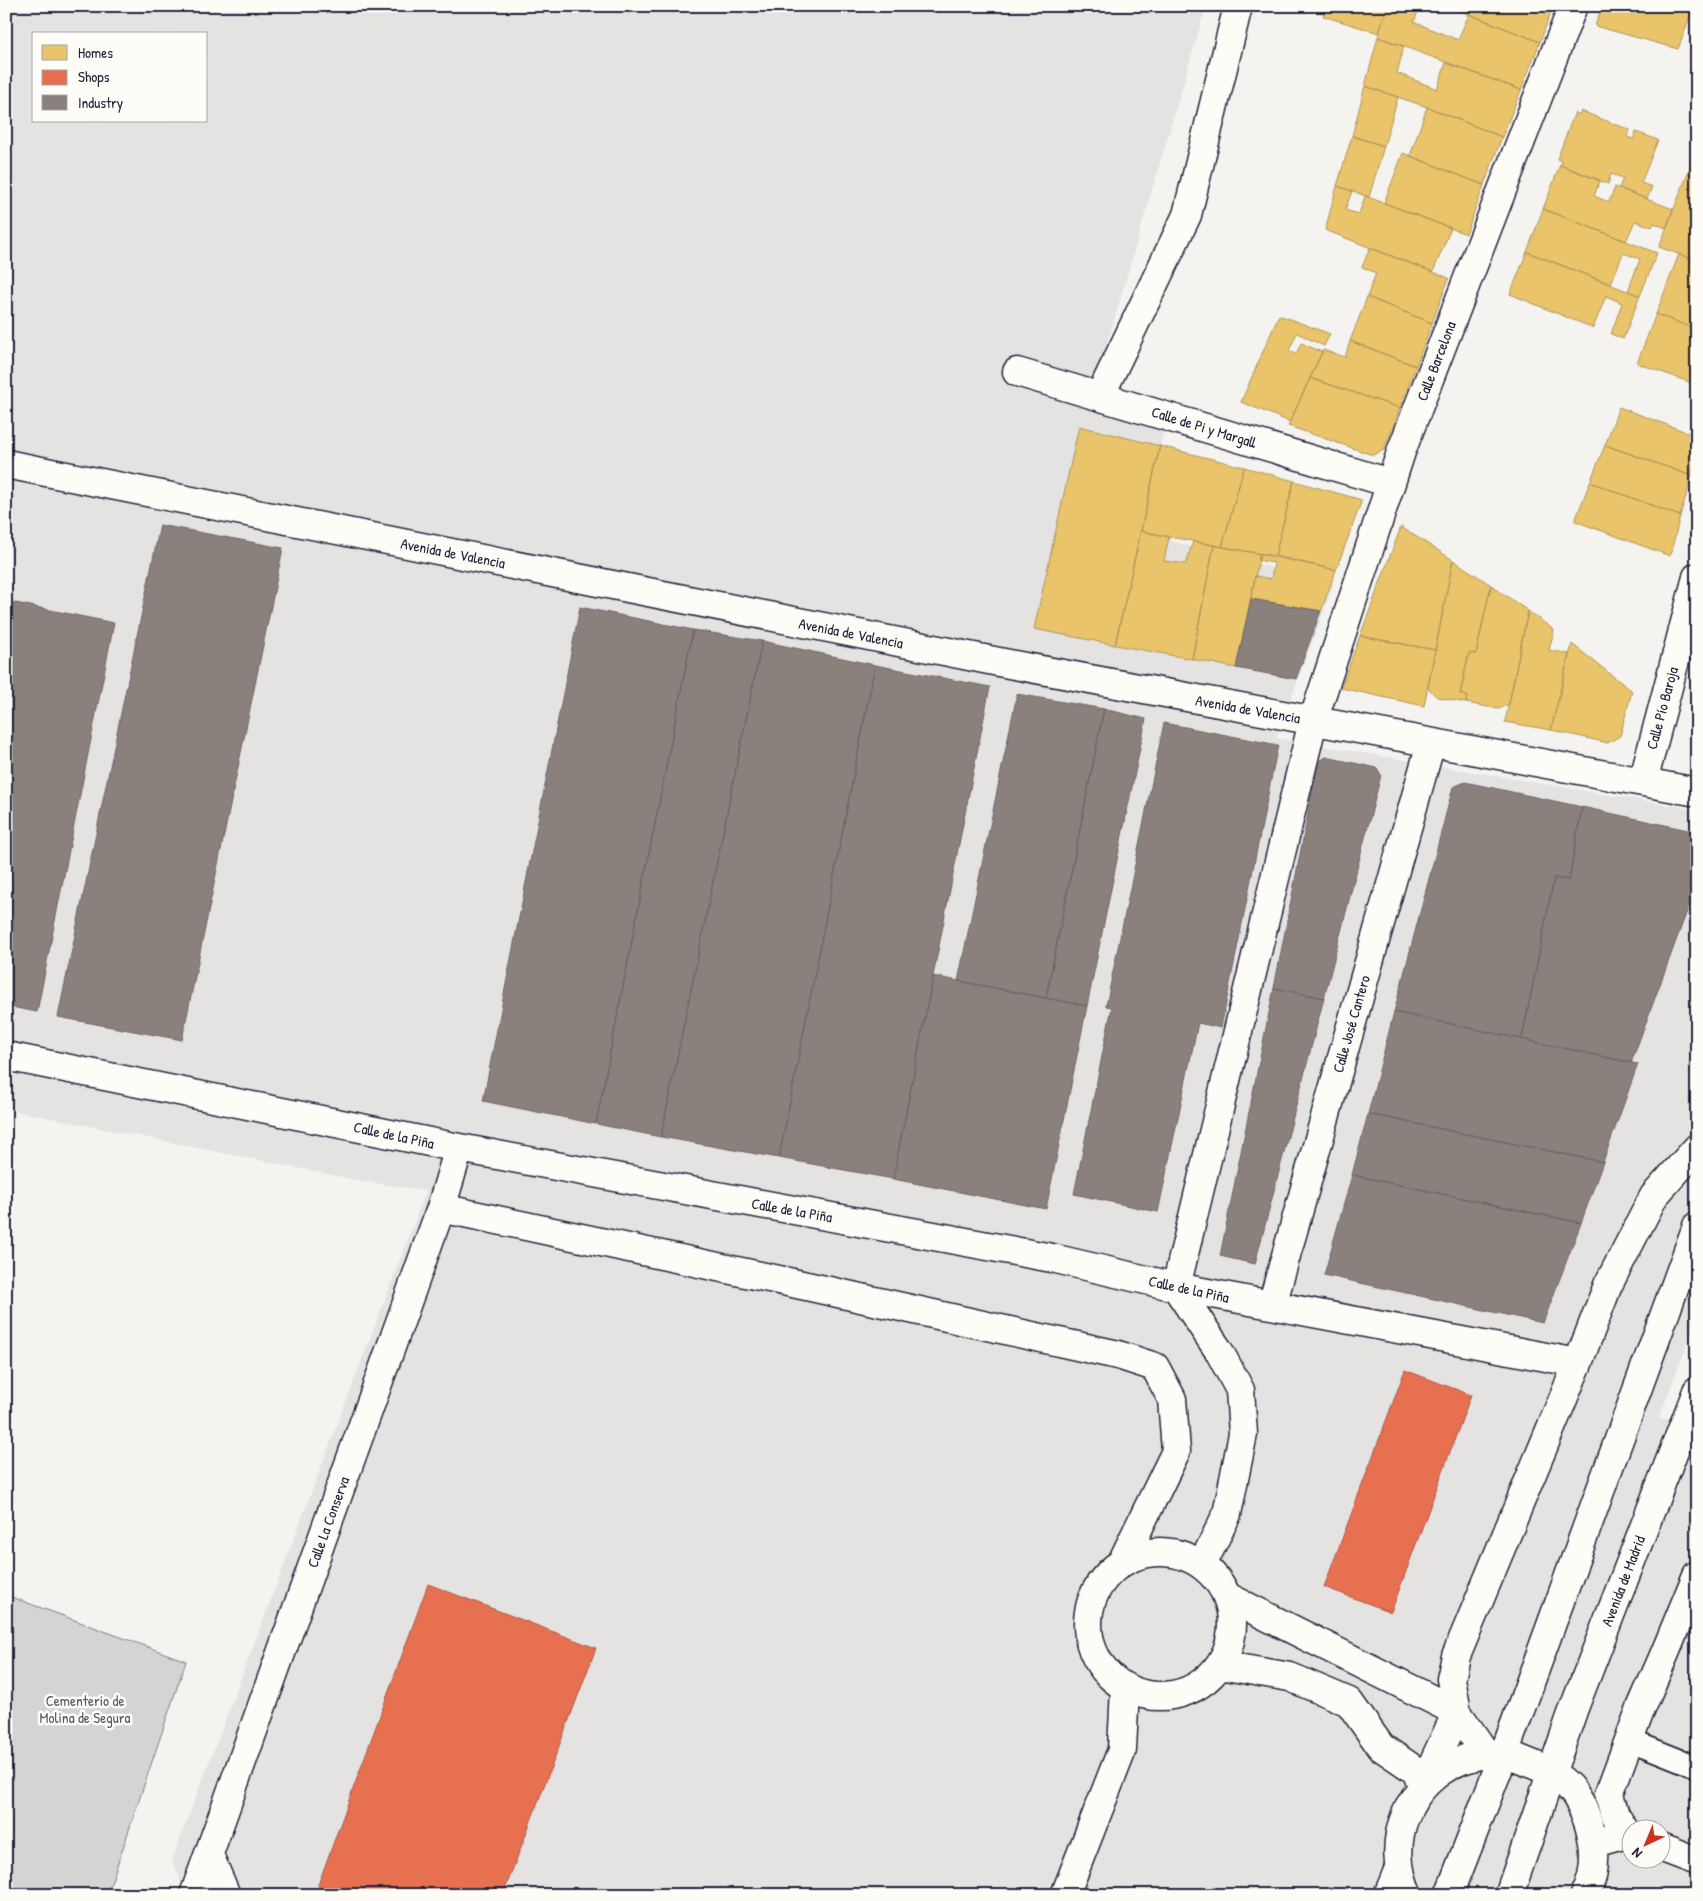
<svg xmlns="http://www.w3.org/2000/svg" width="1703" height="1901" viewBox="0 0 1703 1901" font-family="'Patrick Hand',sans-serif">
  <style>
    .built { fill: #e4e3e2; fill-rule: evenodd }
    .green { fill: #d5d4d5; stroke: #7c7b88 }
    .homes { fill: #e9c46a; stroke: #ad935c }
    .shops { fill: #e76f51; stroke: #ac584a }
    .industry { fill: #8a817c; stroke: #6b6468 }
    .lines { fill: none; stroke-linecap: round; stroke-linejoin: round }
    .service-casing { stroke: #22223b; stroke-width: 25 }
    .pedestrian-casing { stroke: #22223b; stroke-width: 31 }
    .minor-casing { stroke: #22223b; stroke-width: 31 }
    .primary-casing { stroke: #22223b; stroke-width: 31 }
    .service { stroke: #fdfcf7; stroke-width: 21 }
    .pedestrian { stroke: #fdfcf7; stroke-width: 28 }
    .minor { stroke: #fdfcf7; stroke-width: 28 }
    .primary { stroke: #fdfcf7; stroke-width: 28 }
    .labels { text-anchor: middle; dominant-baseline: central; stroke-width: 5; stroke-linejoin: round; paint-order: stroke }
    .street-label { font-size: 15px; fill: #22223b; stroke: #fdfcf7 }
    .park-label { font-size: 15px; fill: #585769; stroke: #fdfcf7 }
  </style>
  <rect width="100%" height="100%" fill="#f4f3ef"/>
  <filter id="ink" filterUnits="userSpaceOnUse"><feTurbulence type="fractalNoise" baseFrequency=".02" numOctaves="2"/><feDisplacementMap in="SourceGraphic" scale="10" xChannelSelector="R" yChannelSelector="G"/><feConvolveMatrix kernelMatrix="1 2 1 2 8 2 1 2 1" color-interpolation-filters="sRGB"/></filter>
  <g filter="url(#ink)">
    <path class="built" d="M6,6h1200l-109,372 73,24 -30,131 194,51 -58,154 421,72v508l-38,100 38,7v470h-1510l-15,-35 254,-669 -70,-11 -350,-71zM34,34h172v87h-172zM1630,1828h30v30h-30z"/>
    <path class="green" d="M6,1595l180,66 -79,234h-101z"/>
    <path class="homes" d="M1326,6h61l-8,27 -56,-17z
      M1387,6h33l-6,16 44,18 11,-26 71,28 -19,48 -143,-53z
      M1448,6h105l-13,36z
      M1602,6h92l-16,43 -83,-23z
      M1378,37l26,9 -7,27 40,16 9,-26 75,27 -19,47 -75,-30 -62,-21z
      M1365,86l33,11 -14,49 -32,-10z
      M1427,107l75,30 -18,48 -74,-29z
      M1581,111l49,19 -3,7 6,2 3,-7 22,8 -17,43 11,4 -5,12 -28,-11 4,-10 -12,-4 -3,10 -48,-19 2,-3 -5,-3 18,-47 4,3z
      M1352,136l32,10 -15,51 -32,-11z
      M1403,153l81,32 -18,49 -82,-31z
      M1695,155h2v106l-38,-14z
      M1560,165l40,15 -6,16 15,6 6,-15 58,22 -7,19 -12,-5 -2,4 -17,-6 -9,20 -83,-32z
      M1337,186l15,5 -7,19 14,4 6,-18 86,32 -18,44 -108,-42z
      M1543,209l114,44 -17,43 -12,-5 12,-32 -17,-6 -12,31 -84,-32z
      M1370,248l79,30 -17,45 -65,-26 9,-24 -14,-6z
      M1527,252l113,44 -17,43 -12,-5 11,-31 -16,-7 -13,32 -83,-34z
      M1679,254l18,7v69l-41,-16z
      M1367,297l65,26 -16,43 -66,-25z
      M1656,314l41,16v55l-60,-22z
      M1279,315l51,19 -6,12 -27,-13 -8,17 7,4 5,-11 21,9 -32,70 -49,-20z
      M1350,341l66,25 -16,42 -90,-30 13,-28 22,7z
      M1310,378l90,30 -16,42 -11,5 -85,-29z
      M1619,407l78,29v19l-5,21 -87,-31z
      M1079,426l81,20 -45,199 -81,-16z
      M1605,445l87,31 -12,40 -90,-34z
      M1160,446l84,21 -22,80 -81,-16z
      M1244,467l50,14 -19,75 -53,-9z
      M1294,481l68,19 -26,70 -61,-14z
      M1590,482l90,34 -10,40 -95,-35z
      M1401,527l52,33 -18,90 -75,-14z
      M1141,531l28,6 -5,24 22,3 7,-23 21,4 -22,114 -77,-14z
      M1214,545l46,9 -24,114 -44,-9z
      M1260,554l76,16 -15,41 -70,-12 4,-23 16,3 3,-16 -16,-3z
      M1453,560l38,25 -15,69 -7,-1 -9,41 7,2 -1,7 -29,-6 -9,-9z
      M1491,585l37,26 -19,93 -10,5 -33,-6 1,-7 -7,-2 9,-41 7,1z
      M1528,611l26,19 -5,20 20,4 -18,76 -46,-8z
      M1360,636l75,14 -11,56 -83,-18z
      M1572,644l60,47 -12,45 -12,7 -57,-13z"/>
    <path class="shops" d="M1405,1370l66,25 -80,217 -67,-25z
      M428,1584l168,64 -93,247h-181l-4,-10z"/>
    <path class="industry" d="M160,525l123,23 -101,492 -124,-23z
      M1251,599l70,12 -25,68 -60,-11z
      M6,601l108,22 -77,389 -31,-6z
      M580,607l113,23 -97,494 -113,-23z
      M693,630l69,11 -101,496 -65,-13z
      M762,641l113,24 -96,493 -118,-21z
      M875,665l115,22 -97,492 -114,-21z
      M1017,694l87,15 -58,289 -88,-17z
      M1104,709l42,10 -59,287 -41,-8z
      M1164,723l114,22 -57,283 -23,-5 -40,189 -84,-18 38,-187 -6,-1z
      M1326,757l51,11 4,7 -57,223 -50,-10 44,-226z
      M1465,782l117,25 -13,73 -15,-2 -32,161 -128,-27 59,-225z
      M1582,807l115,25v52l-66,179 -109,-24 32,-161 15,2z
      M933,976l154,30 -41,203 -153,-30z
      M1274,988l50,10 -69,266 -35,-8z
      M1394,1012l244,52 -35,98 -235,-48z
      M1368,1114l235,48 -22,61 -229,-48z
      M1352,1175l229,48 -38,100 -219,-48z"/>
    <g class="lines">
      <defs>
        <path id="service" d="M1629,1740l68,27"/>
        <path id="pedestrian" d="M1176,1287l137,-566"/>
        <path id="minor" d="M1017,372l373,111
          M1100,396l87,-181 51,-209
          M6,464l998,199 693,129
          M1313,721l88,-269 172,-446
          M1643,782l54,-205
          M6,1056l453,92 593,110 124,29 402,76 -122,293 -5,23 6,33
          M441,1208l361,77 316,70 37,12 17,32 4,52 -54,111
          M1176,1287l43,64 21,39 3,44 -16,80 -25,51
          M1272,1305l159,-562
          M1088 1624a72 72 0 1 1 144 0a72 72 0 1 1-144 0Z
          M1228,1597l229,115 29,42
          M1220,1665l70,12 59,25 32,45 34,23 8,15
          M1423,1785l34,-73
          M1595,1843l32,-9 -12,-19 -6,-21 32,-86 24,-55 32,-78
          M1660,1847l37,14
          M209,1855l17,40
          M194,1895l247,-687 18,-60
          M1065,1895l57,-145 3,-62
          M1388,1895l11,-27"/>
        <path id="primary" d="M1578,1363l30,-78 46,-89 43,-48
          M1408,1895c-25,-53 0,-114 54,-135 12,-4 27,-8 41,-6 9,1 20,7 29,10 32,12 47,28 57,61 7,23 8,47 -4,70
          M1449,1895l55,-141 193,-528
          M1509,1895l65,-187 123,-317"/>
      </defs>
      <use href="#service" class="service-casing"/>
      <use href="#pedestrian" class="pedestrian-casing"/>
      <use href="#minor" class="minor-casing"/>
      <use href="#primary" class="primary-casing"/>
      <use href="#service" class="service"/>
      <use href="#pedestrian" class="pedestrian"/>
      <use href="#minor" class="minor"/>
      <use href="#primary" class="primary"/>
    </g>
  </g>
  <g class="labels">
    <g class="street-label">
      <text transform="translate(1436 361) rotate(-69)">Calle Barcelona</text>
      <text transform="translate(1204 427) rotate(17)">Calle de Pi y Margall</text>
      <text transform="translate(453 553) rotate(11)">Avenida de Valencia</text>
      <text transform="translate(851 633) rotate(11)">Avenida de Valencia</text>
      <text transform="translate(1662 708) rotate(-75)">Calle Pío Baroja</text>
      <text transform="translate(1248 709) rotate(10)">Avenida de Valencia</text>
      <text transform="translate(1351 1024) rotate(-74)">Calle José Cantero</text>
      <text transform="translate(394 1135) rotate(12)">Calle de la Piña</text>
      <text transform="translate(792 1210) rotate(10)">Calle de la Piña</text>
      <text transform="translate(1189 1289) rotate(12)">Calle de la Piña</text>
      <text transform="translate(328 1522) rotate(-70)">Calle La Conserva</text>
      <text transform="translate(1623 1581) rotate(-69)">Avenida de Madrid</text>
    </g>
    <g class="park-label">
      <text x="85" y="1700">Cementerio de<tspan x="85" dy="17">Molina de Segura</tspan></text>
    </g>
  </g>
  <rect width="1703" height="1901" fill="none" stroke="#fdfcf7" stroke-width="25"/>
  <rect x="12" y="12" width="1678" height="1876" fill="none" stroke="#22223b" stroke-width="2" filter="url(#ink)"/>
  <rect x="32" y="32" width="175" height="90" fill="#fdfcf7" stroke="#a5a5ac"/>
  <rect x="42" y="45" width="25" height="15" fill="#e9c46a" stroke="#a5a5ac"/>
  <text x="78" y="58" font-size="15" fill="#22223b">Homes</text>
  <rect x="42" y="70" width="25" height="15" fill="#e76f51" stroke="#a5a5ac"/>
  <text x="78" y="82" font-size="15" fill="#22223b">Shops</text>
  <rect x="42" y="95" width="25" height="15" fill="#8a817c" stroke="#a5a5ac"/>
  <text x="78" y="108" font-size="15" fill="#22223b">Industry</text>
  <g transform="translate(1646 1844) rotate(224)"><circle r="24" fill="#fdfcf7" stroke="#a5a5ac"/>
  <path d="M0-4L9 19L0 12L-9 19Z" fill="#c8321e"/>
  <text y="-8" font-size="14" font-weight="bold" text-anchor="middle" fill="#22223b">N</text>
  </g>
</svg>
